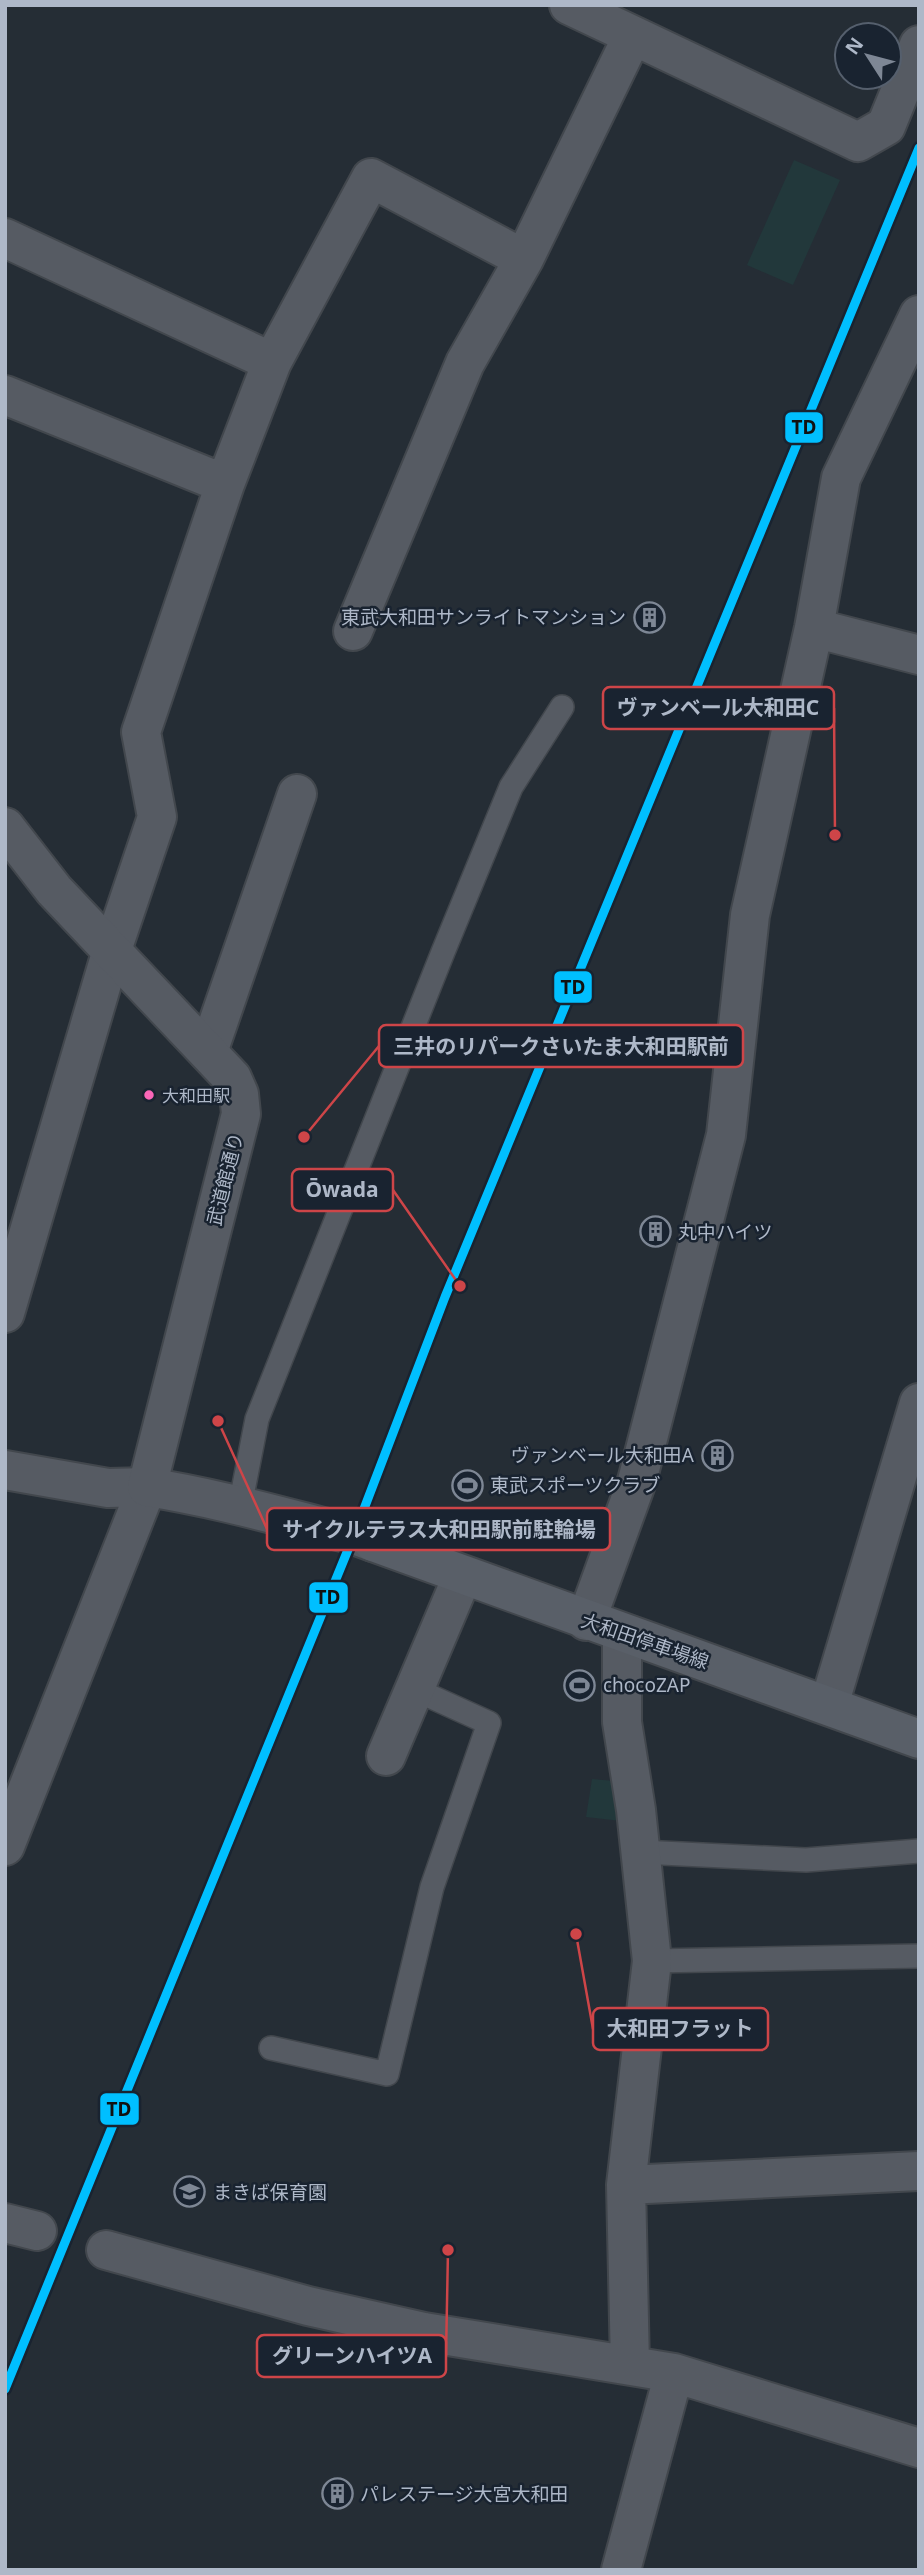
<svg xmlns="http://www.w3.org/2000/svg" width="924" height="2575" viewBox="0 0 924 2575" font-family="'Noto Sans','Noto Sans JP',sans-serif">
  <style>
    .green { fill: #22383b }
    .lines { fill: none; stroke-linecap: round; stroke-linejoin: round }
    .service-casing { stroke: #42474d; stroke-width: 26 }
    .minor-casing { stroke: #42474d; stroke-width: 42 }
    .tertiary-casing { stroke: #42474d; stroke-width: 42 }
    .secondary-casing { stroke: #42474d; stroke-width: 42 }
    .service { stroke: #565b63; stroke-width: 23 }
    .minor { stroke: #565b63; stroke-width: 38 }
    .tertiary { stroke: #565b63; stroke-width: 38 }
    .secondary { stroke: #595f68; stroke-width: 38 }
    .rail-1-casing { stroke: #192330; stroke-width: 14 }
    .rail-1 { stroke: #00bfff; stroke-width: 9 }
    .bus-dot { fill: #fa66b7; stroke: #192330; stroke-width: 2.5 }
    .labels { text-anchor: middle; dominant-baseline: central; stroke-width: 5; stroke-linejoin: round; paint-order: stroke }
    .bus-label { font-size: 17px; fill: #aeb8c8; stroke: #192330; text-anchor: start }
    .poi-label { font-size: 19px; fill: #aeb8c8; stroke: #192330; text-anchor: start }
    .street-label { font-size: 19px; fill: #aeb8c8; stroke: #192330 }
    .leader { fill: none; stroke: #ce4548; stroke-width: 2.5 }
    .callout-dot { fill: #ce4548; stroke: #192330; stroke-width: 2.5 }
    .callout { fill: #192330; stroke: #ce4548; stroke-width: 2.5 }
    .callout-label { font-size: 21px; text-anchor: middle; font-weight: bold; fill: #aeb8c8 }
    .line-badge { stroke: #192330; stroke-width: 2.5 }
    .pale-badge-label { font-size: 19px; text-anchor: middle; font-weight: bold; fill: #111 }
  </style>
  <rect width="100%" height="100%" fill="#252d35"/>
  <path class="green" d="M794,160l46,20 -47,105 -46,-20z
    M592,1779l33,3 5,40 -44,-5z"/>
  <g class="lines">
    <defs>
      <path id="service" d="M240,1506l17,-87 186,-467 68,-165 51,-80
        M641,1852l165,8 113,-9
        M652,1961l267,-5
        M271,2048l116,26 45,-187 57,-164 -75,-34"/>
      <path id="minor" d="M569,5l289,137 28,-16 33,-81
        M5,238l267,124
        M5,395l220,89
        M814,628l105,27
        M353,631l112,-268 59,-104
        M208,1052l89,-258
        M5,1313l106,-360 46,-136 -16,-85 84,-248 47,-122 99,-184 153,81 108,-222
        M5,1470l103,18 39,-1 -142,359
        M586,1621l51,-140 89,-346 24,-220 64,-287 27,-150 78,-163
        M622,1634v88l14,88 16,151 -26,224 4,180
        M829,1705l90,-302
        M386,1756l77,-181
        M626,2185l293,-14
        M5,2223l32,8
        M106,2250l202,56 116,26 250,41 245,75
        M621,2570l53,-197"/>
      <path id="tertiary" d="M5,827l49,63 178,188 7,16 2,20 -94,373c71,11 139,31 207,48l19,7"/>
      <path id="secondary" d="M373,1542l546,197"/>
    </defs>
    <use href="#service" class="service-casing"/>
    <use href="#minor" class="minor-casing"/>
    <use href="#tertiary" class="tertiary-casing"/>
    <use href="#secondary" class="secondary-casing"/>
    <use href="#service" class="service"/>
    <use href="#minor" class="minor"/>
    <use href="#tertiary" class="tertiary"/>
    <use href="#secondary" class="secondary"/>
    <defs>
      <path id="rail-1" d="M5,2389l349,-854 91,-238 474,-1149"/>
    </defs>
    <use href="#rail-1" class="rail-1-casing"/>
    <use href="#rail-1" class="rail-1"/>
  </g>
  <defs>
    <symbol id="building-ring" viewBox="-11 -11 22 22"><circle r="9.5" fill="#192330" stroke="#7e8795" stroke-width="1.5"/><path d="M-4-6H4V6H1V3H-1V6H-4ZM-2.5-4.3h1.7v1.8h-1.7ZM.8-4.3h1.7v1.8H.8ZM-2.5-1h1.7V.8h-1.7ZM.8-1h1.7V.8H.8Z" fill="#7e8795"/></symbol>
    <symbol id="stadium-ring" viewBox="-11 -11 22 22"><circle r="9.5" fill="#192330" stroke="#7e8795" stroke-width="1.5"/><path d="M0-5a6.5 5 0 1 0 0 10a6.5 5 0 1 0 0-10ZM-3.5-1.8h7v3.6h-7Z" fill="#7e8795"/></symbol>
    <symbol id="school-ring" viewBox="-11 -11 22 22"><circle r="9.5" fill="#192330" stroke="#7e8795" stroke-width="1.5"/><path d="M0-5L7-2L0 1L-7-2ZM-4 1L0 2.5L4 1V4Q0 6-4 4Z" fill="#7e8795"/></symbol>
  </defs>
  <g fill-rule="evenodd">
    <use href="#building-ring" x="632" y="600" width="35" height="35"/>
    <use href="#building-ring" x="638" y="1214" width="35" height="35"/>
    <use href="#building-ring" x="700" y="1438" width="35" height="35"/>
    <use href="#stadium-ring" x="450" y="1468" width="35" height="35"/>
    <use href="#stadium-ring" x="562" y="1668" width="35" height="35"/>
    <use href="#school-ring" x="172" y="2174" width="35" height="35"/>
    <use href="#building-ring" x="320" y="2476" width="35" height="35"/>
  </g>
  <circle class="bus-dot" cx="149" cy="1095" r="6"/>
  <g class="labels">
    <g class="bus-label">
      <text x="162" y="1095">大和田駅</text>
    </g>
    <g class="poi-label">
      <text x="626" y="617" text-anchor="end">東武大和田サンライトマンション</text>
      <text x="678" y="1232">丸中ハイツ</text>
      <text x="694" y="1455" text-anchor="end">ヴァンベール大和田A</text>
      <text x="490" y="1485">東武スポーツクラブ</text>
      <text x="603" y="1685">chocoZAP</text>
      <text x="213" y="2192">まきば保育園</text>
      <text x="360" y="2494">パレステージ大宮大和田</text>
    </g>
    <g class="street-label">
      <text transform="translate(225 1179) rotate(-76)">武道館通り</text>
      <text transform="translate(645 1641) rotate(19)">大和田停車場線</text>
    </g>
  </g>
  <path class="leader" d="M835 835L834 708M304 1137L379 1046M460 1286L393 1190M218 1421L267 1529M576 1934L593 2029M448 2250L446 2356"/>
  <g class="callout-dot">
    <circle cx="835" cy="835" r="7"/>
    <circle cx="304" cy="1137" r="7"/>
    <circle cx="460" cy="1286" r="7"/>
    <circle cx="218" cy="1421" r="7"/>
    <circle cx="576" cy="1934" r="7"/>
    <circle cx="448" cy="2250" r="7"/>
  </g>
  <g class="callout">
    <rect x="603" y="687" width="231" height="42" rx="7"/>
    <rect x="379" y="1025" width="364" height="42" rx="7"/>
    <rect x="292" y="1169" width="101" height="42" rx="7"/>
    <rect x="267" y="1508" width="343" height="42" rx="7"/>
    <rect x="593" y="2008" width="175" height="42" rx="7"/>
    <rect x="257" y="2335" width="189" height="42" rx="7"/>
  </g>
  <g class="callout-label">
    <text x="718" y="715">ヴァンベール大和田C</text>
    <text x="561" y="1054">三井のリパークさいたま大和田駅前</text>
    <text x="342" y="1197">Ōwada</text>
    <text x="439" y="1537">サイクルテラス大和田駅前駐輪場</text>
    <text x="680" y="2036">大和田フラット</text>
    <text x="352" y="2363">グリーンハイツA</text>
  </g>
  <g class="line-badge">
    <rect x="784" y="411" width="40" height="33" rx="7" fill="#00bfff"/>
    <rect x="553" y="970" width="40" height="34" rx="7" fill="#00bfff"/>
    <rect x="308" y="1581" width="41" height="33" rx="7" fill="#00bfff"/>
    <rect x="99" y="2092" width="41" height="34" rx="7" fill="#00bfff"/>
  </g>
  <g class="pale-badge-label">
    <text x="804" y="434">TD</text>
    <text x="573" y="994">TD</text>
    <text x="328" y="1604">TD</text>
    <text x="119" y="2116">TD</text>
  </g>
  <rect width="924" height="2575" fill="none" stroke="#aeb8c8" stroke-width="14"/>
  <g transform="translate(868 56) rotate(306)"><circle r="33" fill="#192330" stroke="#555f6d" stroke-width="2"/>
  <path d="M0-5L12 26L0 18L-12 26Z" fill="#7e8795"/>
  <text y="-10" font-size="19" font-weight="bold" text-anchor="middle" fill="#aeb8c8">N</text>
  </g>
</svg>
